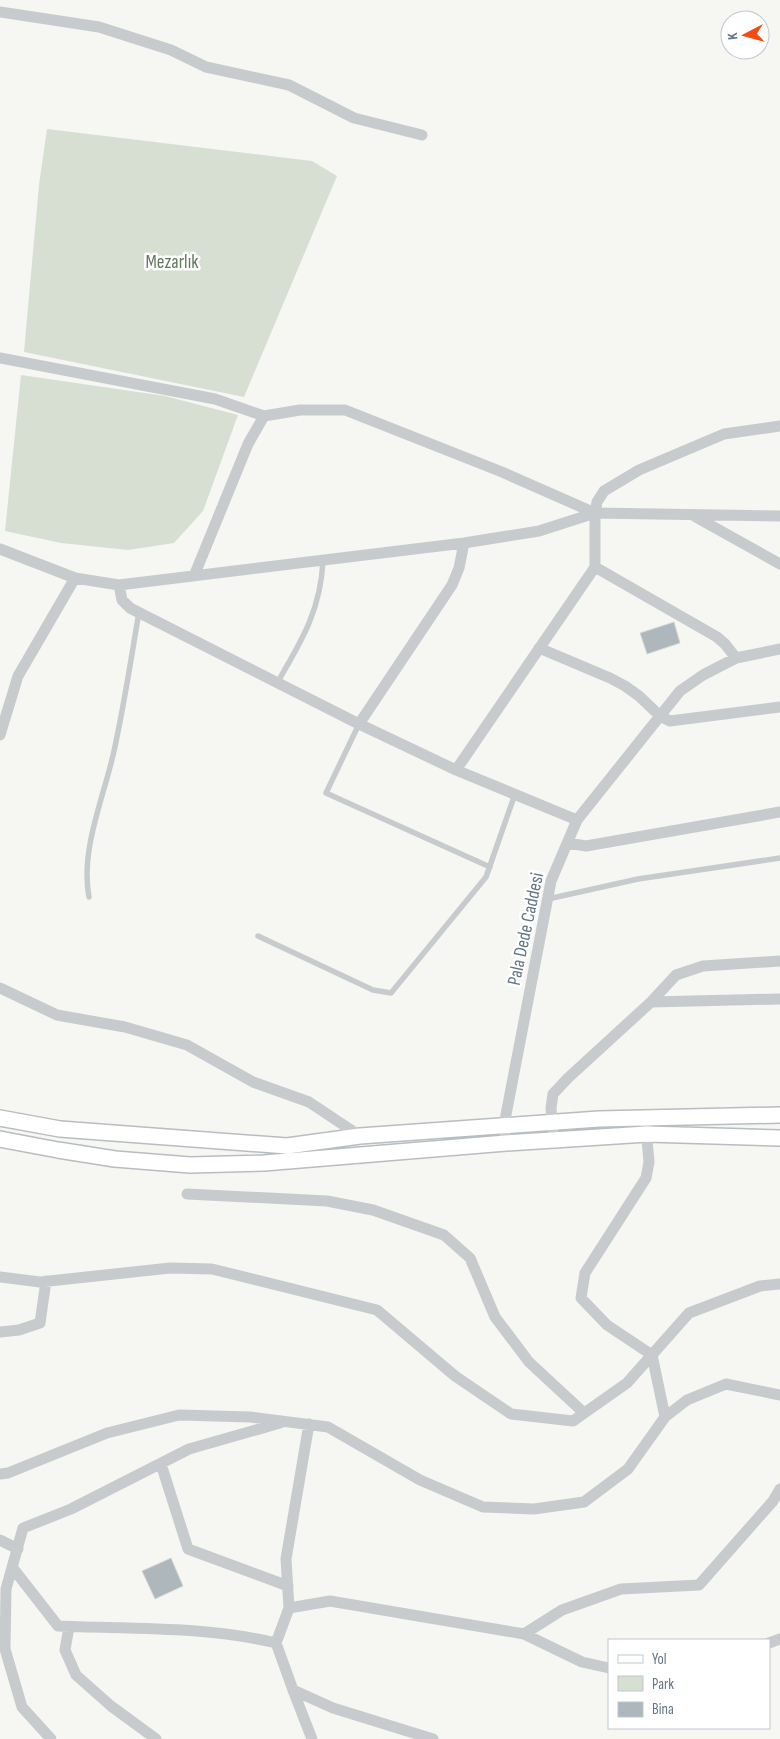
<svg xmlns="http://www.w3.org/2000/svg" width="780" height="1739" viewBox="0 0 780 1739" font-family="'Sofia Sans Condensed',sans-serif">
  <style>
    .green { fill: #d7dfd3 }
    .building { fill: #aeb7bc; stroke: #d8d8d5 }
    .lines { fill: none; stroke-linecap: round; stroke-linejoin: round }
    .secondary-casing { stroke: #b7bdc1; stroke-width: 18 }
    .lane { stroke: #c8cbce; stroke-width: 5.5 }
    .street { stroke: #c8cbce; stroke-width: 11 }
    .secondary { stroke: #fff; stroke-width: 15 }
    .labels { text-anchor: middle; dominant-baseline: central; stroke-width: 5; stroke-linejoin: round; paint-order: stroke }
    .park-label { font-size: 19px; fill: #63785e; stroke: #fff }
    .street-label { font-size: 19px; fill: #627686; stroke: #fff }
  </style>
  <rect width="100%" height="100%" fill="#f6f6f2"/>
  <path class="green" d="M47,129l265,32 25,15 -93,221 -220,-45 15,-167z
    M21,375l144,21 73,19 -35,96 -29,32 -46,7 -67,-7 -56,-12z"/>
  <path class="building" d="M674,622l6,21 -33,11 -7,-21z
    M171,1558l12,28 -28,13 -13,-28z"/>
  <g class="lines">
    <defs>
      <path id="secondary" d="M0,1118l60,11 227,17 73,-10 239,-17 181,-4
        M0,1139l58,11 57,9 75,6 74,-2 242,-20 141,-9 133,4"/>
    </defs>
    <use href="#secondary" class="secondary-casing"/>
    <path class="lane" d="M277,683c24,-41 44,-73 46,-123
      M359,724l-33,69 164,74
      M89,897c-9,-47 15,-100 25,-146 10,-45 17,-92 25,-139
      M548,899l90,-20 142,-21
      M258,936l115,54 18,3 95,-116 29,-83"/>
    <path class="street" d="M0,12l99,15 72,23 35,17 83,18 65,33 68,17
      M0,358l215,41 49,17 36,-6h45l157,62 93,41 185,3
      M694,516l86,48
      M0,549l75,29 44,7 345,-42 75,-12 56,-18
      M595,567l122,70 8,7 11,14
      M194,576l54,-132 16,-28
      M119,585l3,15 8,8 229,116 97,46 121,50
      M539,648l71,30 15,8 14,10 21,20 10,5 110,-14
      M359,724l93,-139 7,-17 5,-25
      M0,735l18,-59 57,-98
      M456,770l139,-203v-54l2,-11 7,-11 35,-21 85,-36 56,-8
      M568,843l18,3 194,-34
      M0,988l57,27 68,12 62,18 66,37 56,20 51,34
      M651,1002l129,-3
      M554,1140l-3,-32 2,-14 15,-16 83,-76 25,-27 27,-9 77,-5
      M506,1143l-2,-18 47,-244 26,-61 103,-129 23,-16 33,-17 44,-9
      M187,1194l140,7 46,9 71,25 26,23 25,59 34,45 55,51
      M0,1277l40,5 130,-14 42,1 165,41 78,66 56,38 62,7 54,-38 62,-70 71,-27 20,-2
      M0,1332l19,-2 21,-7 6,-42
      M665,1417l22,-17 39,-16 54,11
      M161,1464l27,85 100,37
      M0,1474l8,-1 99,-40 72,-18 71,2 78,10 92,53 63,27 51,2 50,-7 44,-33 37,-52 -13,-62 -45,-30 -26,-27 4,-25 61,-95 3,-16 -4,-45
      M0,1540l18,9
      M12,1567l46,59c73,3 147,0 218,17l13,-35 41,-7 194,33 38,-24 59,-21 78,-4 74,-84 7,-12
      M289,1608l-3,-49 23,-135
      M69,1627l-4,23 11,25 35,31 45,33
      M524,1634l58,28 27,6
      M276,1643l17,47 40,18 100,31
      M769,1643l11,-4
      M293,1690l19,49
      M51,1739l-29,-32 -17,-58 1,-60 17,-61 48,-19 118,-60 91,-26"/>
    <use href="#secondary" class="secondary"/>
  </g>
  <g class="labels">
    <g class="park-label">
      <text x="172" y="262">Mezarlık</text>
    </g>
    <g class="street-label">
      <text transform="translate(526 929) rotate(-78)">Pala Dede Caddesi</text>
    </g>
  </g>
  <rect x="608" y="1639" width="162" height="90" fill="#ffffff" stroke="#c0c8cf"/>
  <rect x="618" y="1655" width="25" height="8" fill="#ffffff" stroke="#c0c8cf"/>
  <text x="652" y="1664" font-size="15" fill="#627686">Yol</text>
  <rect x="618" y="1676" width="25" height="15" fill="#d7dfd3" stroke="#c0c8cf"/>
  <text x="652" y="1689" font-size="15" fill="#627686">Park</text>
  <rect x="618" y="1702" width="25" height="15" fill="#aeb7bc" stroke="#c0c8cf"/>
  <text x="652" y="1714" font-size="15" fill="#627686">Bina</text>
  <g transform="translate(745 35) rotate(264)"><circle r="24" fill="#ffffff" stroke="#c0c8cf"/>
  <path d="M0-4L9 19L0 12L-9 19Z" fill="#f44a14"/>
  <text y="-8" font-size="14" font-weight="bold" text-anchor="middle" fill="#627686">K</text>
  </g>
</svg>
